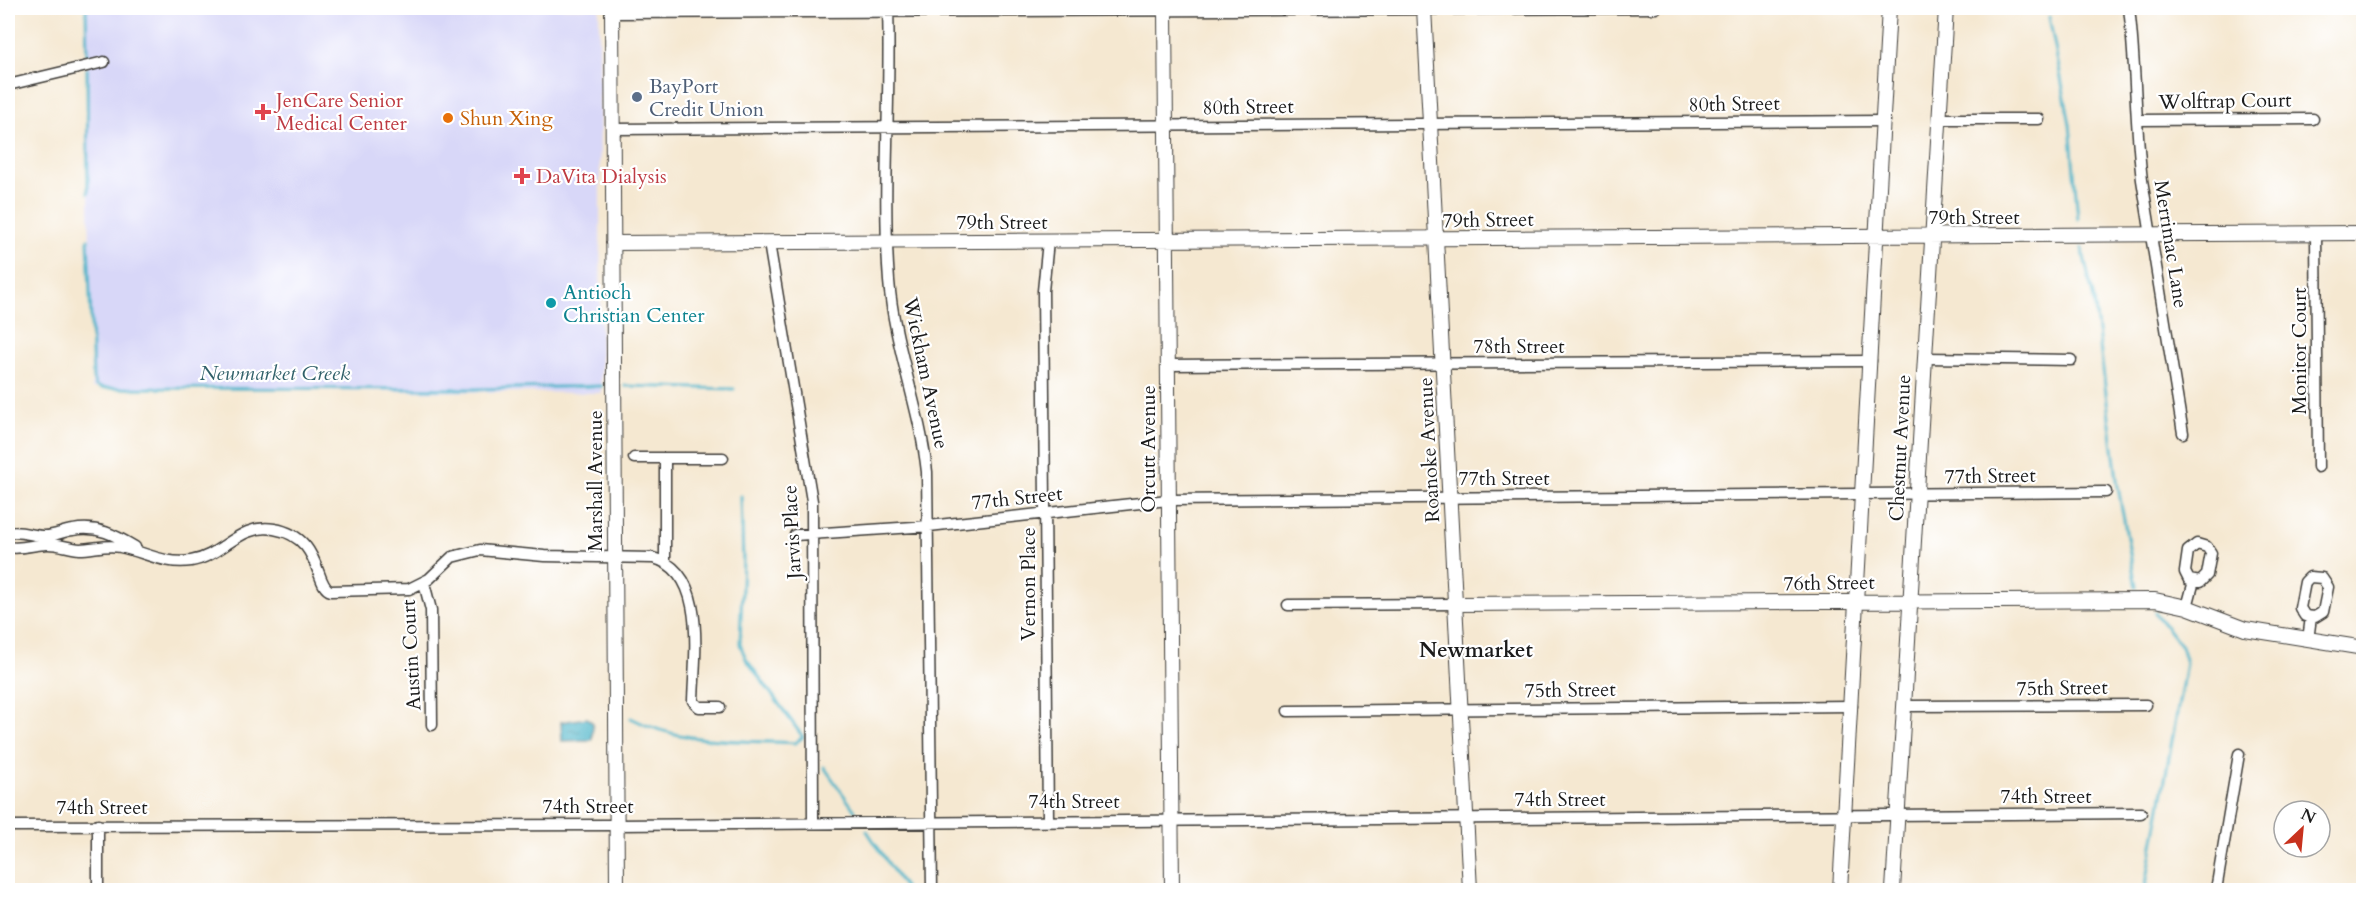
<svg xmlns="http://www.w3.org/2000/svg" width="2371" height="898" viewBox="0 0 2371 898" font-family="Cardo,serif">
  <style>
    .built { fill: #d8d7f8 }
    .water { fill: url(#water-ripples); stroke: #326872; stroke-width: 1.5 }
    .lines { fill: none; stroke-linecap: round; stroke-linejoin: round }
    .stream { stroke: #49b3c8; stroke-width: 3 }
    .street-casing { stroke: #3d3b37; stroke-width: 13 }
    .secondary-casing { stroke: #3d3b37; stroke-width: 16 }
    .street { stroke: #fff; stroke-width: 10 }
    .secondary { stroke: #fff; stroke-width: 14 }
    .service-dot { fill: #5c6f8a; stroke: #fff; stroke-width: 2 }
    .health-dot { fill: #e0444e; stroke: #fff; stroke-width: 2 }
    .food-dot { fill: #e8710a; stroke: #fff; stroke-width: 2 }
    .culture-dot { fill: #0f9aa8; stroke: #fff; stroke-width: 2 }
    .labels { text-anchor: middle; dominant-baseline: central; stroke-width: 4.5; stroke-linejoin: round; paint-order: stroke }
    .service-label { font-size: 20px; fill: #4e5e75; stroke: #fff; text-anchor: start }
    .health-label { font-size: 20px; fill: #be3a42; stroke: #fff; text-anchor: start }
    .street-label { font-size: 20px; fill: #1c1c1c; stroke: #fff }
    .food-label { font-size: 20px; fill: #c56008; stroke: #fff; text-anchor: start }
    .culture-label { font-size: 20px; fill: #0d838f; stroke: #fff; text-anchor: start }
    .water-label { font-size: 21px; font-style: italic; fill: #306069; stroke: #fff }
    .neighbourhood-label { font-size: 21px; font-weight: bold; fill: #1c1c1c; stroke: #fff }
  </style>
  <defs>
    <pattern id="water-ripples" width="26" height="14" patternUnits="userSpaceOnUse" patternTransform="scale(1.5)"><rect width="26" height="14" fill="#49b3c8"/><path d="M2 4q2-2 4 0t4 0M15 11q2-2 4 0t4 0" fill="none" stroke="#3c91a2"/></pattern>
  </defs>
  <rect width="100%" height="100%" fill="#fff"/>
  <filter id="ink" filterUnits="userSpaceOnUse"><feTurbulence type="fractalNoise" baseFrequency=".0167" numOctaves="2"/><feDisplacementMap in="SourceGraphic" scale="12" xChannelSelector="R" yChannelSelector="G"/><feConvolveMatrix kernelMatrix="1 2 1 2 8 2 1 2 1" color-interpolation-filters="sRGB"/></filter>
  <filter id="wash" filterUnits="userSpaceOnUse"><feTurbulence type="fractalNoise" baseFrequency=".008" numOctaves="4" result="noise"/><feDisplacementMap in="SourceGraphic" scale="24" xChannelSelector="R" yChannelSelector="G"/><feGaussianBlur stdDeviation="1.35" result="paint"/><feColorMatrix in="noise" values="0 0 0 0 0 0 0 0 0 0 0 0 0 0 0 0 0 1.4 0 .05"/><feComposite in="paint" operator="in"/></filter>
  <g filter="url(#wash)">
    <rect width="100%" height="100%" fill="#f5e8d1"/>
    <path class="built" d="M86,8h513l2,385 -509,-5z"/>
    <path class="water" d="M587,718l6,5 -1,17 -30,1 -1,-19z"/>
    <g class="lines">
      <path class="stream" d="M86,8l1,55
        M2049,17l21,107 8,95
        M87,69l1,124
        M88,239l5,140 3,7 5,2 374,1 127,-3
        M2082,248l12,52 24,187 18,100
        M625,386l109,3
        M631,718c50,27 109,22 164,25l8,-6 -57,-78 -6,-15 3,-84 -2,-64
        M824,767l31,44
        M867,831l39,59
        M825,890h28
        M2145,890l41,-227 -5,-17 -26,-33"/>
    </g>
  </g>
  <g filter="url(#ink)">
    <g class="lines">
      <defs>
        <path id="street" d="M888,8c3,90 -6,182 1,273 5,65 31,126 38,191l5,418
          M2129,8c7,57 6,115 13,172l41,253
          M612,13l1044,-5
          M8,85l96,-23
          M1938,119h101
          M2137,120l176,-1
          M612,129l1273,-8
          M2316,234l2,233
          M1048,241l-5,50 5,529
          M769,243l43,258 1,321
          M1925,358l146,2
          M1167,365l704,-4
          M634,458h89
          M8,533c13,-3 24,3 37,3 10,0 18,-5 28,-6 24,-5 42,5 62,17
          M795,535l134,-9 239,-26 938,-8
          M2197,544l10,3 4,6 -4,22 -7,7 -11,-2 -4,-8 3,-21z
          M8,547c14,3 26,-3 40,-3 11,0 21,4 32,5 13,0 27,-5 40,-2 25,5 45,18 71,14 32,-5 48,-38 83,-32 49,8 40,58 57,62l78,-2 20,-10 23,-22 28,-7 64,6 109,2c55,13 41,100 40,143l6,6h21
          M665,561v-103
          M2310,577l12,1 6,9 -5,25 -8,5 -10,-1 -5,-8 5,-26z
          M424,583l7,27 1,115
          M1288,605l168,-1
          M2187,607l7,-26
          M2308,640l3,-23
          M1906,706l240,-1
          M1288,711l564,-5
          M98,825v65
          M8,826l609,-1 1524,-12
          M2216,890l23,-136"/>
        <path id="secondary" d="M612,8l5,882
          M1165,8l7,882
          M1424,8l46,882
          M613,243l1751,-10
          M1456,604l699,-4 32,7 58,22 119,19
          M1840,890l49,-882
          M1893,890l53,-882"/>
      </defs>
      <use href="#street" class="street-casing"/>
      <use href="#secondary" class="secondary-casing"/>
      <use href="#street" class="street"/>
      <use href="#secondary" class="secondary"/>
    </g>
  </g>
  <circle class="service-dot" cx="637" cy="97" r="6"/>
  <g class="health-dot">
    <path d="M260 103h6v6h6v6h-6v6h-6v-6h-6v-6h6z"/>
    <path d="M519 167h6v6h6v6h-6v6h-6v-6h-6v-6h6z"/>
  </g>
  <circle class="food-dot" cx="448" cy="118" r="6"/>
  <circle class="culture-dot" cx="551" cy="303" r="6"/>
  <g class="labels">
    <g class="service-label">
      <text x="649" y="86">BayPort<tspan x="649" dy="23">Credit Union</tspan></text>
    </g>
    <g class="health-label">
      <text x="276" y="100">JenCare Senior<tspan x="276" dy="23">Medical Center</tspan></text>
      <text x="536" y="176">DaVita Dialysis</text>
    </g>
    <g class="street-label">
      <text transform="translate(2225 101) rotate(-1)">Wolftrap Court</text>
      <text transform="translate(1734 104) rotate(-1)">80th Street</text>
      <text transform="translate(1248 107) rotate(-1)">80th Street</text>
      <text x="1974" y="217">79th Street</text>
      <text transform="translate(1488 220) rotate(-1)">79th Street</text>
      <text x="1002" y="222">79th Street</text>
      <text transform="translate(2171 244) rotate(81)">Merrimac Lane</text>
      <text x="1519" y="346">78th Street</text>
      <text transform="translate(2299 351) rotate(-90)">Monitor Court</text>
      <text transform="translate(926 373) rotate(78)">Wickham Avenue</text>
      <text transform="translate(1900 448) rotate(-87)">Chestnut Avenue</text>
      <text transform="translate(1148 449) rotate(-90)">Orcutt Avenue</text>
      <text transform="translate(1429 450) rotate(-93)">Roanoke Avenue</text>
      <text transform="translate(1990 476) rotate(-1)">77th Street</text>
      <text x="1504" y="478">77th Street</text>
      <text transform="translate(595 481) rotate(-90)">Marshall Avenue</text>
      <text transform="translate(1017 498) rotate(-6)">77th Street</text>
      <text transform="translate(792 532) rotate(-93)">Jarvis Place</text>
      <text transform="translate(1829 583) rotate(-1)">76th Street</text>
      <text transform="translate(1028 584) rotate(-90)">Vernon Place</text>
      <text transform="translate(411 655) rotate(-93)">Austin Court</text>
      <text transform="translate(2062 688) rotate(-1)">75th Street</text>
      <text transform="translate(1570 690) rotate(-1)">75th Street</text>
      <text x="2046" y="796">74th Street</text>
      <text x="1560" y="799">74th Street</text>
      <text x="1074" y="801">74th Street</text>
      <text x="588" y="806">74th Street</text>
      <text x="102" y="807">74th Street</text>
    </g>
    <g class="food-label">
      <text x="460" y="118">Shun Xing</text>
    </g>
    <g class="culture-label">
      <text x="563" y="292">Antioch<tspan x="563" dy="23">Christian Center</tspan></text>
    </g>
    <g class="water-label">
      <text x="275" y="373">Newmarket Creek</text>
    </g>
    <g class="neighbourhood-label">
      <text x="1476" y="650">Newmarket</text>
    </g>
  </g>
  <rect width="2371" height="898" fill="none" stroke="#fff" stroke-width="30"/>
  <g transform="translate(2302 829) rotate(26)"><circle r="28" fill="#ffffff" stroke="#a4a4a4" stroke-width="1.5"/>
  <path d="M0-4.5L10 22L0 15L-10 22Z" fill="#c8321e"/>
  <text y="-9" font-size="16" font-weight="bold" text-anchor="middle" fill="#1c1c1c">N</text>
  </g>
</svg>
